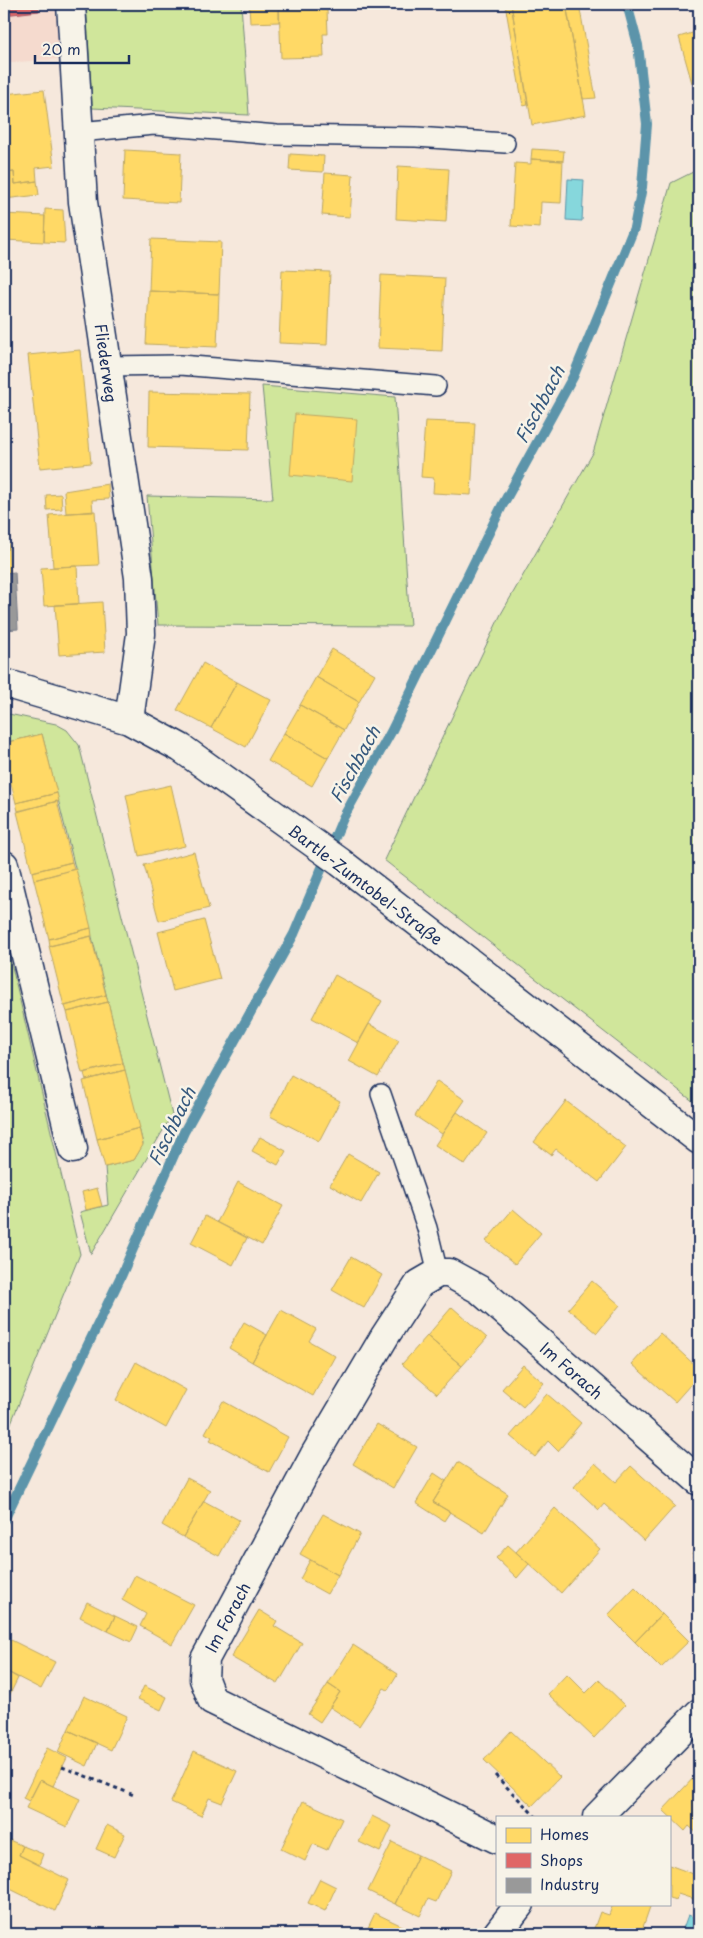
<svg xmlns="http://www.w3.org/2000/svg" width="703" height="1938" viewBox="0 0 703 1938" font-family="'Playpen Sans',sans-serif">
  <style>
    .built { fill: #f5dace }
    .green { fill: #d0e69b; stroke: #768a7c }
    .water { fill: #86d7dc; stroke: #5b94aa }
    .homes { fill: #ffd966; stroke: #bba664 }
    .shops { fill: #e06666; stroke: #a55664 }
    .industry { fill: #999; stroke: #737987 }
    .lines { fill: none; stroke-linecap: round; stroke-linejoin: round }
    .stream { stroke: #5b94aa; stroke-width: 10 }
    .service-casing { stroke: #1b2f5e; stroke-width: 22 }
    .minor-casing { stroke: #1b2f5e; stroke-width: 31 }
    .path { stroke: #1b2f5e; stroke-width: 3; stroke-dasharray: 4 4; stroke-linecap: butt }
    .service { stroke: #f7f3e8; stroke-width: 19 }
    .minor { stroke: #f7f3e8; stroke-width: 28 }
    .labels { text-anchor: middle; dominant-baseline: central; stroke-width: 5; stroke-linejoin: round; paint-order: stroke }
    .street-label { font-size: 16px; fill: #1b2f5e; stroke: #f7f3e8 }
    .water-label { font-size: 18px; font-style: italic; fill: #36597e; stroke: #f7f3e8 }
  </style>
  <rect width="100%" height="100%" fill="#f6e8dc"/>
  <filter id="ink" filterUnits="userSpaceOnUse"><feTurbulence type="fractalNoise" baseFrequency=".02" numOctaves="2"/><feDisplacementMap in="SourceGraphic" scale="10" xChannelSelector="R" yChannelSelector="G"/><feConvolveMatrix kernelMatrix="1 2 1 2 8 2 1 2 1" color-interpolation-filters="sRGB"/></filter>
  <g filter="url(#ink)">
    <path class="built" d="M4,4h55l1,55 -56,4z"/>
    <path class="green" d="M86,4h155l8,111 -157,-7z
      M699,169v937l-315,-246 117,-246 92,-161 78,-270z
      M262,386l133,11 15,229 -252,-1 -11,-129 126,3z
      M4,713l52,11 11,6 12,15 93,370 -81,139 -11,-42 28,-7 -3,-38 29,-7 9,-16 -101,-410 -38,9z
      M4,933l76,321 -76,186z"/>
    <path class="water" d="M568,179l16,1 -2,41 -16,-1z
      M688,1915l11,4v15h-18z"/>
    <path class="homes" d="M249,4h30v18l-29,1z
      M279,4h43v6h5l1,24h-5l1,23 -43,1z
      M505,4h6l17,101 -5,1z
      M511,4h55l20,111 -54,10z
      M566,4h13l17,94 -13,1z
      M699,31v50l-7,2 -13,-46z
      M44,90l10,76 -18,2 1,13 -22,3 -1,-12 -9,1 -1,-79z
      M532,149l32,2 -1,10 -32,-2z
      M125,150l56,3 -2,50 -56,-3z
      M290,154l34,2 -1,16 -34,-2z
      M531,159l32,2 -2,42 -20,-1 -1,26 -29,-2 4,-63 16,1z
      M4,162l1,11 9,-1 1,12 22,-3 2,14 -35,4z
      M398,166l51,3 -3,53 -50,-3z
      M325,173l28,2 -3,42 -28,-2z
      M45,209l18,1 2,33 -21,-1z
      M4,214l41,2 -1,26 -40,-2z
      M151,239l70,3 -2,52 -70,-3z
      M282,270l48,2 -3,73 -48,-2z
      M381,275l64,3 -3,73 -64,-3z
      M149,291l70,3 -2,53 -71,-3z
      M80,350l11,113 -51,5 -12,-113z
      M149,392l101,2 -2,56 -100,-3z
      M295,414l62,5 -5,62 -62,-6z
      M425,421l50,2 -4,72 -38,-2 1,-15 -13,-1z
      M108,484l1,15 -17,1 1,12 -27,1 -2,-22z
      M61,494l1,15 -15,1 -1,-15z
      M95,511l4,54 -46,2 -4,-52z
      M4,524h3l3,48 -6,1z
      M77,566l2,38 -35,2 -3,-38z
      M102,602l3,50 -46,3 -4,-50z
      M332,649l43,25 -16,28 -43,-25z
      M203,663l34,19 -26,46 -34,-18z
      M316,677l43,25 -15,28 -44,-25z
      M237,682l34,18 -25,47 -35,-19z
      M300,705l44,25 -16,28 -44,-25z
      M284,733l44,25 -16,28 -44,-25z
      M42,734l15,59 -41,10 -12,-47v-13z
      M171,785l14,61 -46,10 -13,-61z
      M57,793l2,8 -41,10 -2,-8z
      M57,801l15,61 -40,10 -15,-60z
      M194,852l15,56 -50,13 -15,-56z
      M72,862l2,7 -40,11 -2,-8z
      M76,869l15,59 -42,11 -15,-59z
      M204,920l16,59 -47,12 -15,-59z
      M91,928l1,8 -42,10 -1,-7z
      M91,936l15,59 -42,11 -15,-60z
      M335,975l47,26 -24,42 -46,-25z
      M106,995l2,7 -41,10 -2,-6z
      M108,1002l15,61 -41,10 -15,-61z
      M369,1024l30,16 -21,37 -29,-16z
      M123,1063l2,7 -39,10 -2,-7z
      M125,1070l15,58 -43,11 -14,-58z
      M291,1075l49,26 -21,40 -49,-25z
      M437,1081l28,19 -23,34 -27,-18z
      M566,1101l60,46 -27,35 -43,-33 -5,6 -17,-13z
      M457,1112l30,21 -22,32 -30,-20z
      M139,1128l4,17 -9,15 -29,7 -8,-28z
      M260,1137l26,14 -8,14 -26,-14z
      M348,1154l31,18 -18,31 -31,-18z
      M238,1182l45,24 -21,39 -45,-23z
      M97,1188l5,18 -16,4 -4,-18z
      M513,1209l28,24 -26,31 -29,-23z
      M205,1216l42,22 -14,27 -42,-22z
      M351,1257l31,18 -18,33 -32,-18z
      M592,1281l28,24 -23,28 -29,-24z
      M452,1307l35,31 -25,28 -35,-30z
      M281,1310l35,19 -7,12 26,15 -22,40 -61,-34z
      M244,1322l23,13 -15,27 -23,-14z
      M660,1333l39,36v6l-24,27 -43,-38z
      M427,1336l35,30 -25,28 -35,-30z
      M136,1362l50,28 -20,38 -50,-28z
      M523,1365l21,18 -21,24 -21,-18z
      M547,1394l34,29 -23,28 -10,-10 -13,16 -25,-21z
      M223,1401l65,36 -19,35 -59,-32 2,-3 -7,-4z
      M377,1424l40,23 -24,41 -40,-24z
      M458,1462l50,32 -24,39 -51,-31z
      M595,1463l21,19 15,-16 44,40 -31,35 -40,-37 -5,6 -25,-23z
      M434,1473l12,8 -13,21 17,10 -6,9 -28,-18z
      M187,1478l23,12 -27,47 -21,-12z
      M204,1501l35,19 -20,36 -36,-19z
      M555,1508l45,41 -39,44 -45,-41z
      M323,1514l37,20 -22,41 -38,-21z
      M508,1545l21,19 -12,14 -21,-20z
      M699,1546v22l-7,-15z
      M310,1560l28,15 -11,19 -27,-15z
      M135,1575l59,30 -22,39 -32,-18 6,-12 -24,-14z
      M635,1587l27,27 -27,28 -27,-27z
      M87,1602l28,14 -7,15 -28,-14z
      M259,1610l18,11 -3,5 28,17 -24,41 -47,-27z
      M662,1614l27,27 -28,27 -26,-26z
      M115,1616l23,11 -7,15 -23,-11z
      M9,1639l46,23 -14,27 -37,-19v-22z
      M353,1645l45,29 -10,16 -4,-2 -25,38 -29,-19 10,-15 -12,-8z
      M4,1670l14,8 -14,28z
      M567,1674l19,19 13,-13 26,25 -31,33 -46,-44z
      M328,1684l12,8 -20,30 -12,-8z
      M144,1686l23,11 -6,13 -23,-11z
      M84,1696l43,20 -16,34 -43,-20z
      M68,1730l29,13 -10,23 -29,-14z
      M511,1731l49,46 -28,29 -48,-46z
      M47,1748l20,10 -14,28 -13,-6 -11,21 -6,-3z
      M194,1751l43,20 -15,32 -13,-5 -8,18 -30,-14z
      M699,1772v63l-10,-9 -4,5 -22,-21z
      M40,1780l40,19 -13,28 -41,-19z
      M303,1801l39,18 -15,31 -14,-6 -8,17 -24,-12z
      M372,1816l20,10 -12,26 -21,-10z
      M107,1825l18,9 -11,23 -18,-8z
      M7,1839l16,7 -4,9 50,25 -14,31 -51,-25v-41z
      M392,1842l26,13 -23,49 -27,-13z
      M23,1846l20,8 -4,11 -20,-10z
      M418,1855l33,16 -15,31 -8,-3 -8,17 -25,-12z
      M669,1865l30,11v25l-21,-7 -2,6 -7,-2z
      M320,1879l16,8 -11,24 -17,-8z
      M613,1904h38l-8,23 10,4 -2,3h-59l8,-22 9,3z
      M375,1913l44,21h-54z"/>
    <path class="shops" d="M4,4h35v7l-35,4z"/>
    <path class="industry" d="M15,572l3,57 -14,1v-57z"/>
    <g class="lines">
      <path class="stream" d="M4,1520l118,-246 62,-142 110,-198 49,-116 48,-86 111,-226 71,-129 61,-149 8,-41 5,-63 -9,-79 -11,-41"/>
      <defs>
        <path id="service" d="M79,132l75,-7 123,10 139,2 89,6
          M108,366l72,-1 256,21
          M381,1094l46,134 11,45"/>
        <path id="minor" d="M71,4l12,198 56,376 2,56 -12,86
          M4,683l125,37 52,28 159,114 359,278
          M4,865l69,284
          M597,1817l102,-104
          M497,1839l-285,-139 -8,-21 1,-20 109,-203 71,-120 34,-52 19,-11h11l31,17 219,191
          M497,1934l23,-30"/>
      </defs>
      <use href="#service" class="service-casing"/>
      <use href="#minor" class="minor-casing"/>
      <path class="path" d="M62,1767l72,28
        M495,1775l41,42"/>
      <use href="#service" class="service"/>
      <use href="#minor" class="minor"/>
    </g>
  </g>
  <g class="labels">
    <g class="street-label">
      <text transform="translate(107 363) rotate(82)">Fliederweg</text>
      <text transform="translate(366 884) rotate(37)">Bartle-Zumtobel-Straße</text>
      <text transform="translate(572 1370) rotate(41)">Im Forach</text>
      <text transform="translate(227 1617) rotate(-62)">Im Forach</text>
    </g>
    <g class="water-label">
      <text transform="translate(539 404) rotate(-62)">Fischbach</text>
      <text transform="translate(354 764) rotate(-61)">Fischbach</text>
      <text transform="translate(171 1126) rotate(-64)">Fischbach</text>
    </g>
  </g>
  <rect width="703" height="1938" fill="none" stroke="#f7f3e8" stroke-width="20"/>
  <rect x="10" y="10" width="683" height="1918" fill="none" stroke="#1b2f5e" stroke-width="2" filter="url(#ink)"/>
  <rect x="496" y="1816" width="175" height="90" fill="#f7f3e8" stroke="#9fa5b1"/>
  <rect x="506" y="1828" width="25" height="15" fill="#ffd966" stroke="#9fa5b1"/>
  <text x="540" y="1840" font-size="15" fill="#1b2f5e">Homes</text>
  <rect x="506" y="1853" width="25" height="15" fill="#e06666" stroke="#9fa5b1"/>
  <text x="540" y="1866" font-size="15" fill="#1b2f5e">Shops</text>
  <rect x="506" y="1878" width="25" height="15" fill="#999999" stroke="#9fa5b1"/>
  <text x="540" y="1890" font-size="15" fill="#1b2f5e">Industry</text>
  <path d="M35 55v8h94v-8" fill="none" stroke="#1b2f5e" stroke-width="2.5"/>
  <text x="42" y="55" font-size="15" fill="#1b2f5e" stroke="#f7f3e8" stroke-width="4" paint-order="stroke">20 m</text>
</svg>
